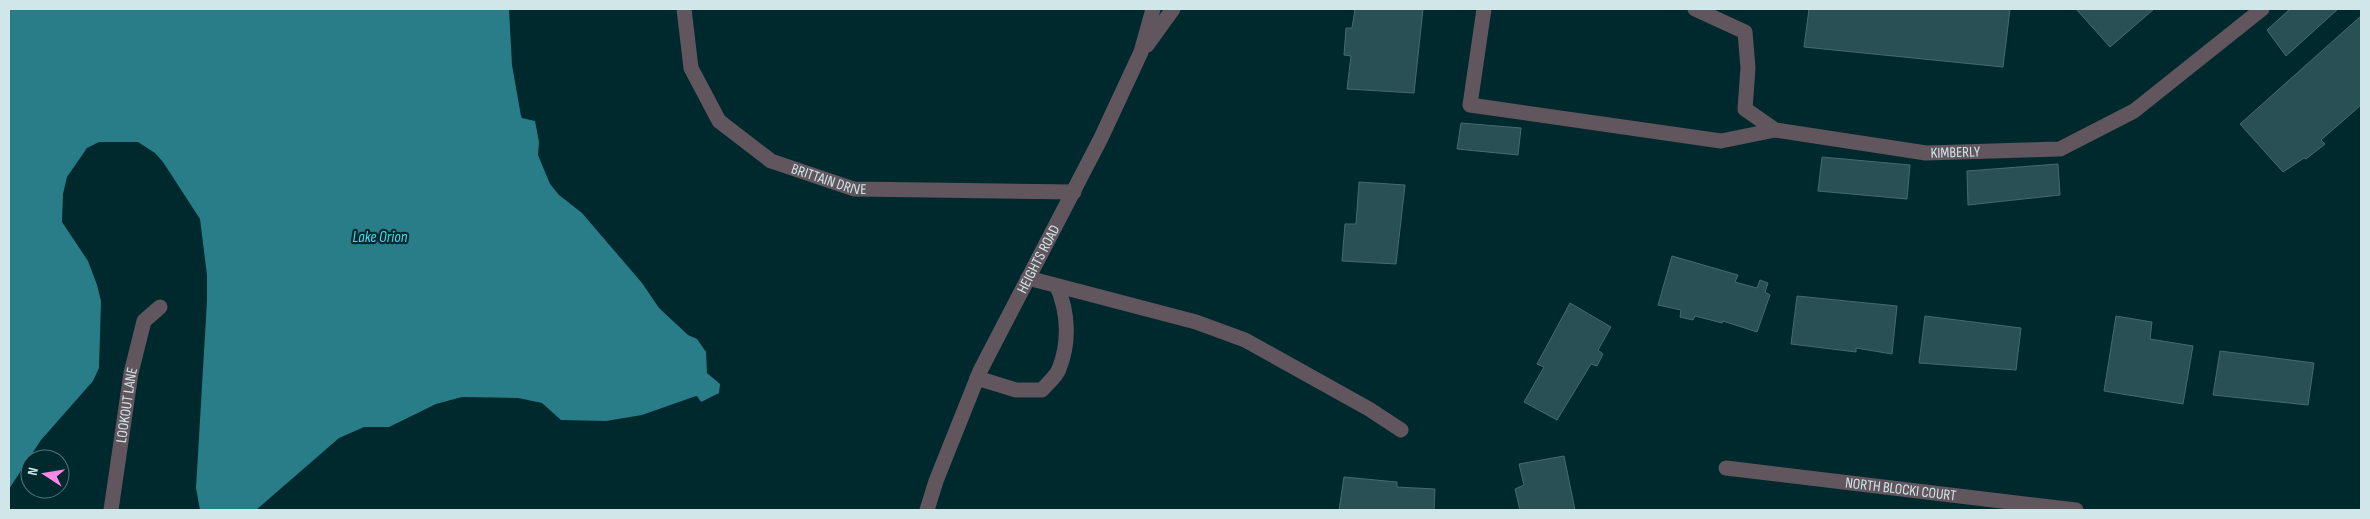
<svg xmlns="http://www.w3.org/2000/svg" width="2370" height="519" viewBox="0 0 2370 519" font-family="'Sofia Sans Condensed',sans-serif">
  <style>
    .water { fill: #287d88 }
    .building { fill: #295055; stroke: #446b71 }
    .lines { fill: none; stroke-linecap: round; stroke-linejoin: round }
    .lane { stroke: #61555e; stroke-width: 15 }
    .street { stroke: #61555e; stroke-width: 15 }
    .labels { text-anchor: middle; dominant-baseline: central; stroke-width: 4.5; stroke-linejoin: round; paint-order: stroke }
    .street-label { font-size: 15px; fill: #d1e6e9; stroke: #00292e }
    .water-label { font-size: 16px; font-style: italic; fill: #3ddff3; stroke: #00292e }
  </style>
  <rect width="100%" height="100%" fill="#00292e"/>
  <path class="water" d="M9,9h500l3,56 9,51 1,2 13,3 4,21 -1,13 12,29 9,11 23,18 60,70 17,25 29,27 9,4 9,13 1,21 13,11 -1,9 -18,9 -4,-6 -4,1 -51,18 -36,6 -45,-1 -19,-17 -24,-5 -56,-1 -26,7 -47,23h-25l-25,11 -83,72h-56l-4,-22 11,-187v-26l-7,-56 -37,-57 -8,-9 -17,-11h-39l-12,6 -20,29 -4,17 -1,28 26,39 9,24 4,16 -2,67 -6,13 -52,59 -32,49z"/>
  <path class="building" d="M1355,9h68l-9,84 -67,-4 4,-33 -7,-1 2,-27h6z
    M1809,9h201l-7,58 -199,-20z
    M2076,9h78l-44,38z
    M2290,9h48l-52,47 -19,-26z
    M2361,16v89l-40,35 4,4 -19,15 -2,-1 -21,14 -43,-48z
    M1461,123l60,5 -3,27 -61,-6z
    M1822,157l88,8 -3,34 -89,-8z
    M2058,164l2,31 -92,10 -1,-34z
    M1359,182l46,3 -9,79 -54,-3 3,-37h11z
    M1672,256l66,19 -3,7 22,6 3,-8 8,3 -3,9 5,3 -13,37 -34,-11 -1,2 -27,-7 -2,4 -13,-3 1,-7 -23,-5z
    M1797,296l100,10 -5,48 -36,-6v4l-65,-8z
    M1570,303l41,24 -13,23 5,4 -6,12 -6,-2 -34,56 -33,-18 20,-35 -7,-3z
    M1925,316l96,12 -5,42 -97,-7z
    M2116,316l36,6 -2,17 43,7 -10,58 -79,-13z
    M2220,351l94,12 -6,42 -95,-10z
    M1564,456l11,54h-55l-5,-21 9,-4 -5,-21z
    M1344,477l53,5v5l38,2 -1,21h-95z"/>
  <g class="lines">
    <path class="lane" d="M1028,278l168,44 49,18 124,69 32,21
      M977,378l39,12h26c5,-6 14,-13 17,-21 11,-27 9,-57 -2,-83"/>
    <g class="street">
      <path id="s1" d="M684,9l7,59 28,53 52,40 83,28 220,3"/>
      <path d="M1484,9l-14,96 251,36 54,-11"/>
      <path id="s2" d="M1695,9l50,23 3,36 -3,41 30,21 151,23 134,-4 74,-38 128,-102"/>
      <path d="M1147,45l26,-36"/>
      <path id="s3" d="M1726,468l350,42"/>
      <path id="s4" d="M111,510l20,-137 13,-52 16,-14"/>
      <path id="s5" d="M927,510l9,-29 44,-110 121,-233 40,-86 12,-43"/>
    </g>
  </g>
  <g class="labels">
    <g class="street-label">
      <text stroke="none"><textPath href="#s2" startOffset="351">KIMBERLY</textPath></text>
      <text stroke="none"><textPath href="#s1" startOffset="246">BRITTAIN DRIVE</textPath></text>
      <text stroke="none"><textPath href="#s5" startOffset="275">HEIGHTS ROAD</textPath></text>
      <text stroke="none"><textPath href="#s4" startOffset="106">LOOKOUT LANE</textPath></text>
      <text stroke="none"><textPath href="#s3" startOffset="176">NORTH BLOCKI COURT</textPath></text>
    </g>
    <g class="water-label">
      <text x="380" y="237">Lake Orion</text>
    </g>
  </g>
  <rect width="2370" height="519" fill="none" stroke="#d1e6e9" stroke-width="20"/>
  <g transform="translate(45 474) rotate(282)"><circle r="24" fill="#00292e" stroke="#547579"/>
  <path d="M0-4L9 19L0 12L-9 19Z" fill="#fb87e6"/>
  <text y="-8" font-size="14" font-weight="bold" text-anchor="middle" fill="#d1e6e9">N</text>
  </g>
</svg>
